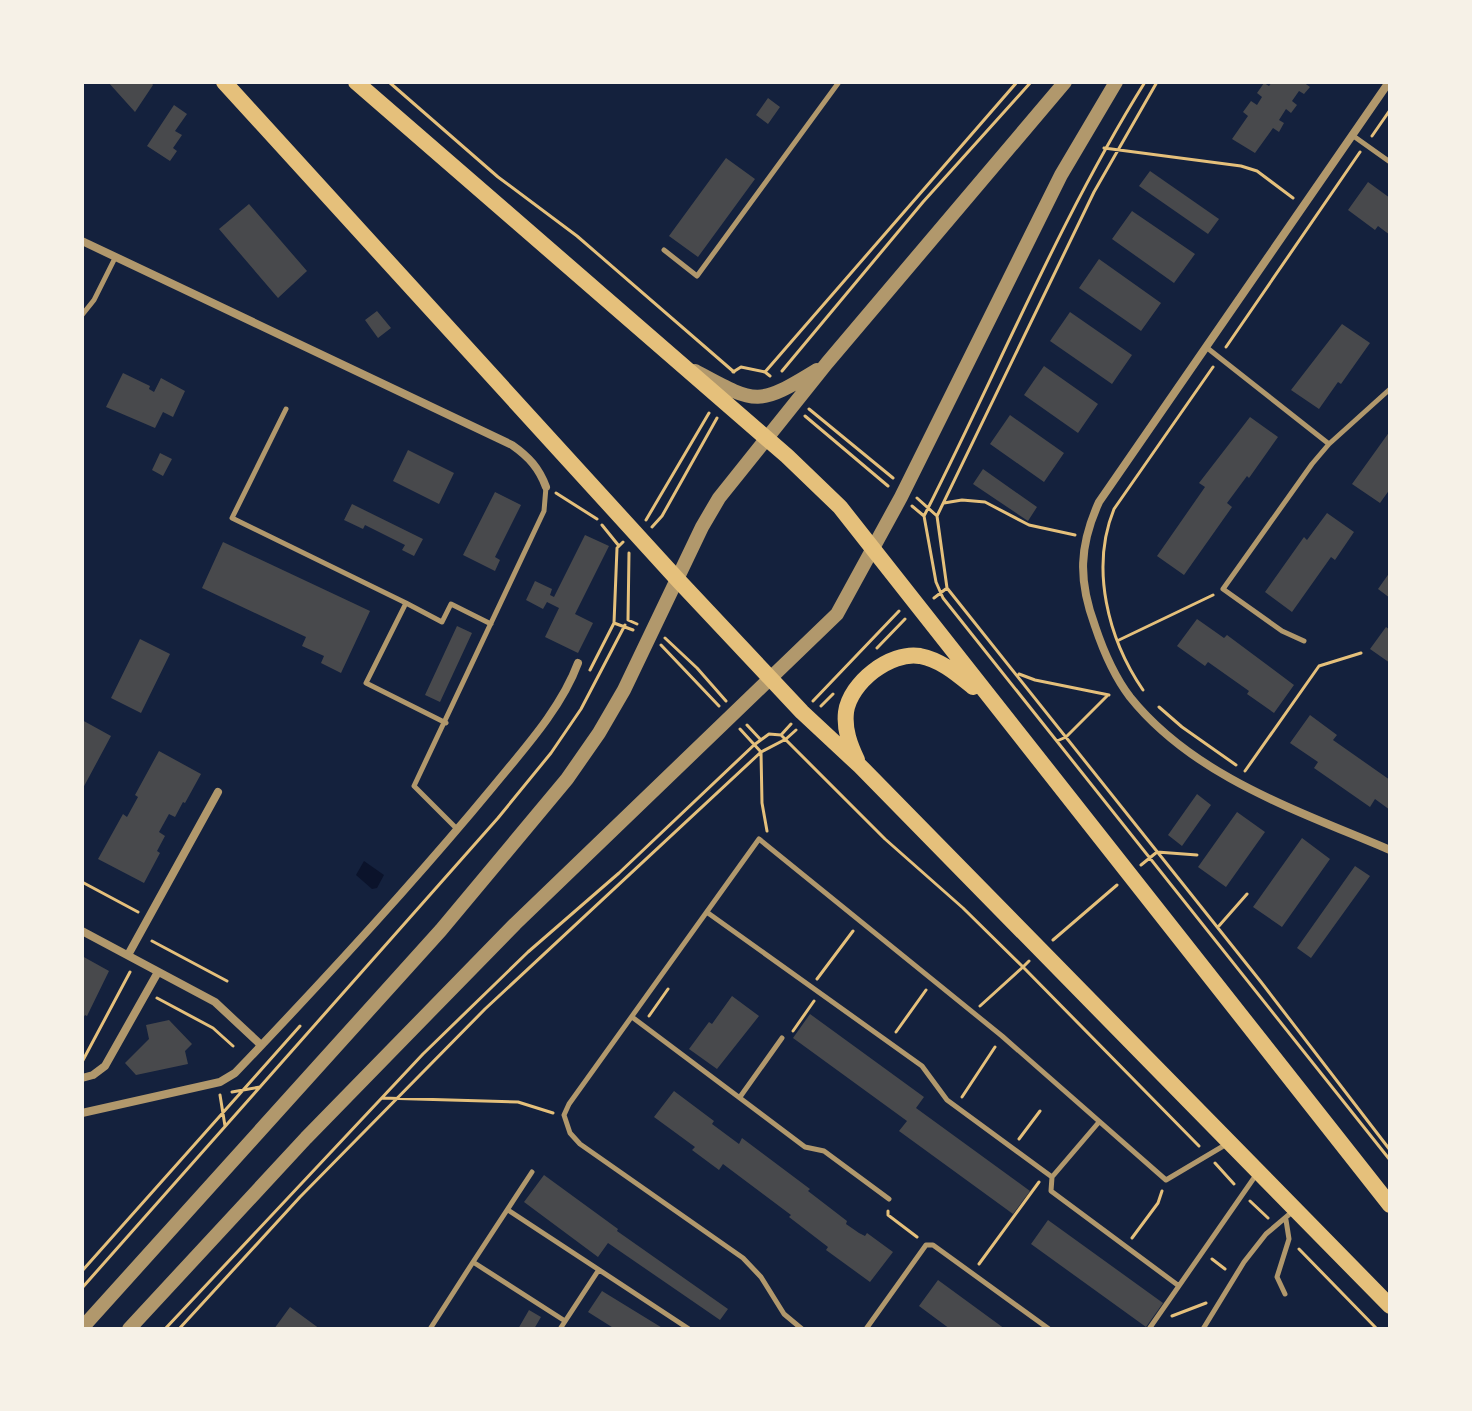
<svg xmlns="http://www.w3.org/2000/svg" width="1472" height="1411" viewBox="0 0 1472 1411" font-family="Quicksand,sans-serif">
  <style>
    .water { fill: #0b132b }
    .building { fill: #48494c }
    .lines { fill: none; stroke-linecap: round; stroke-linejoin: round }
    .path { stroke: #e5c07b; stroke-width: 3 }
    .service { stroke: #b1986c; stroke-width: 5 }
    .minor { stroke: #b1986c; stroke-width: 8 }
    .tertiary { stroke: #b1986c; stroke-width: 14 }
    .secondary { stroke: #e5c07b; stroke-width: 16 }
  </style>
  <rect width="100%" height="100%" fill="#14213d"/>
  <path class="water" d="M364,861l20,14 -7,13 -5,1 -16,-14z"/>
  <path class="building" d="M108,82h43l2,3 -18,27z
    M1272,82h31l7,5 -6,7 -5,-3 -7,10 5,4 -6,8 -5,-4 -7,11 5,3 -5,9 -6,-4 -18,25 -23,-14 16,-23 -5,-4 8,-11 6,4 5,-8 -5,-4 7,-10 5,3z
    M768,98l12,9 -12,17 -12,-9z
    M174,105l13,9 -12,17 7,4 -9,13 4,3 -7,10 -23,-15z
    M726,158l29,21 -57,78 -29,-21z
    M1150,171l69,48 -11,15 -69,-48z
    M1368,182l22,16v37l-12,-9 -3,4 -27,-20z
    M249,204l58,67 -29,27 -59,-69z
    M1132,211l63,43 -21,29 -62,-44z
    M1099,259l62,44 -20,28 -62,-43z
    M377,311l14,17 -13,10 -13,-18z
    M1070,312l62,43 -20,29 -62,-43z
    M1342,324l28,19 -29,41 -3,-2 -19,27 -28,-19z
    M1044,366l54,38 -20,29 -54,-38z
    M123,373l27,13 -1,3 5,3 7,-14 24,13 -12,26 -10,-5 -8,16 -49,-21z
    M1010,415l54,38 -20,29 -54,-38z
    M1250,417l28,20 -29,41 -2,-2 -20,27 5,4 -48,68 -27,-19 48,-69 -6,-4z
    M1390,431v58l-10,14 -28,-19z
    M408,450l46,23 -15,31 -46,-23z
    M160,453l12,6 -9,17 -11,-6z
    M983,469l54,38 -9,14 -55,-37z
    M495,492l26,13 -26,52 5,3 -5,11 -32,-16z
    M352,504l71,35 -9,17 -12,-6 3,-5 -40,-20 -2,4 -19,-9z
    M1327,513l27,19 -19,28 -4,-3 -39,55 -27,-20 39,-55 3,3z
    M585,535l24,11 -34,68 18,9 -15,30 -33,-16 14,-29 -12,-6 -4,7 -17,-9 9,-19 17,8 -2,6 4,2z
    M223,542l147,69 -29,62 -20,-10 3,-7 -22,-10 4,-9 -104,-49z
    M1390,572v26l-12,-9z
    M1197,619l27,19 3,-3 67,50 -20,28 -27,-19 2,-3 -41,-29 -3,4 -28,-20z
    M457,626l15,7 -32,69 -15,-7z
    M1386,627l4,3v33l-20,-14z
    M140,639l30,15 -29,59 -30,-15z
    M1310,715l27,20 -4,5 57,40v30l-15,-11 -5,8 -56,-39 4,-6 -28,-19z
    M82,720l29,16 -29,54z
    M159,751l42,23 -16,29 -2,-1 -8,15 -6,-3 -10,18 6,4 -8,15 3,2 -16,30 -46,-24 25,-45 4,3 11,-20 -3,-2z
    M1197,794l14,11 -29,41 -14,-11z
    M1237,812l28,20 -39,55 -28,-20z
    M1302,838l28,21 -48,68 -29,-20z
    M1355,866l15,10 -59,82 -14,-10z
    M82,956l27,15 -22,45 -2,-1 -3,5z
    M732,996l27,20 -42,53 -28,-20 20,-27 3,2z
    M810,1014l114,83 -8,11 114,83 -17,23 -114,-83 8,-10 -114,-83z
    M169,1020l23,24 -7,7 3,13 -52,11 -11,-12 24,-24 -3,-14z
    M674,1091l40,30 -2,3 27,20 3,-6 68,51 -2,2 39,30 -1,3 13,9 6,3 2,-3 26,19 -23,30 -44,-32 2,-3 -39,-30 2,-2 -68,-51 -4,6 -27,-20 3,-3 -41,-30z
    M544,1175l74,54 -1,2 111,78 -8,11 -112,-77 -10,14 -74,-55z
    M1048,1220l115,83 -17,24 -115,-83z
    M938,1280l67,49h-55l-31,-23z
    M602,1291l62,38h-49l-27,-17z
    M290,1307l30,22h-46z
    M529,1310l12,7 -7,12h-16z"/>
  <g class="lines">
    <path class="path" d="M389,82l109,95 79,59 157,136
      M1372,136l18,-26
      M1104,148l137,18 16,5 36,27
      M1226,347l134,-195
      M782,371l141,-169 108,-120
      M733,372l8,-5 24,5 5,4
      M765,372l252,-290
      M809,409l84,69
      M805,416l83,70
      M556,493l41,26
      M917,498l20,18 10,72 -13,10
      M944,503l18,-3 23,2 44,23 46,10
      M912,506l12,10 12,66 7,16 447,562
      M924,516c74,-145 135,-296 221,-434
      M937,516l157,-324 63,-110
      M646,520l63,-107
      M602,525l17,21
      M652,527l10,-11 55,-98
      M629,553l-1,67 9,4
      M947,588l314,394 129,168
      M614,623l19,7
      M665,638l32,30 29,33
      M1119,640l94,-45
      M661,645l58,61
      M877,648l28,-29
      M590,670l24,-47 3,-75 6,-6
      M1019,674l16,6 74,15
      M1143,690c-35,-51 -53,-122 -29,-181l99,-142
      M813,701l86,-90
      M821,706l12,-12
      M1159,707l23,20 54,38
      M747,725l14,15
      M781,735l104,104 78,69 60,59 6,-6
      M1057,741l9,-4 41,-41
      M1245,771l74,-105 42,-13
      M767,831l-5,-28 -1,-51 25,-13 10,-9
      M1141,865l16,-13 40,3
      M82,882l56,30
      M1218,927l29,-33
      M1053,940l64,-55
      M152,941l75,40
      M817,979l36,-48
      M157,998l56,30 20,18
      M980,1006l43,-39 176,179
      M649,1016l19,-27
      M793,1031l21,-30
      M896,1032l30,-42
      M82,1062l48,-90
      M232,1092l28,-5
      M220,1095l5,31
      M962,1097l33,-50
      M382,1098l136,4 35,11
      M1019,1139l21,-28
      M1215,1163l19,21
      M1250,1201l18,17
      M888,1211v4l29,22
      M1132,1238l26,-35 4,-12
      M1299,1249l78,80
      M1212,1259l13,10
      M979,1264l60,-82
      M82,1271l218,-245
      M82,1288l416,-470 53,-65 30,-44 44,-84
      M1172,1316l34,-13
      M165,1329l258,-275 105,-102 91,-79 135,-128 15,-11 12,1 10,-11
      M179,1329l121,-132 185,-188 276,-257 -21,-23"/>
    <path class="service" d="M1352,135l38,27
      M664,250l33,26 142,-194
      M82,315l12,-15 21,-42
      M1206,347l123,97
      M286,409l-54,109 174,85 -40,80 80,40
      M406,603l36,19 9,-18 40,20
      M1304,641l-22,-10 -59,-42 89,-125 17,-20 61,-55
      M457,829l-43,-43 130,-275 2,-24
      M708,913l214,153 25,34 105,77
      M632,1017l173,130 19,4 65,48
      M740,1097l42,-59
      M1099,1122l-47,55 -1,14 128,95
      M508,1210l181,119
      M473,1262l59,-90
      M1285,1294l-8,-17 12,-38 -3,-19
      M430,1329l43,-67 92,59
      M560,1329l38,-58
      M802,1329l-18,-15 -23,-37 -18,-19 -163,-114 -10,-11 -6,-18 5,-11 190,-265 243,197 164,144 59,-35
      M866,1329l60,-84h7l116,84
      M1149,1329l107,-154
      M1203,1329l41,-67 22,-28 26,-22"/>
    <path class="minor" d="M1389,82l-290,420c-20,44 -21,78 -4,124 8,24 19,50 35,71 64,80 169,114 260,153
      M82,241l430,204c17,12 27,23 34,42
      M82,931l133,71 46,43
      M128,955l90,-163
      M82,1078l11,-3 12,-9 53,-94
      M82,1113l138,-31 15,-9c88,-92 176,-187 257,-285 31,-38 69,-79 86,-125"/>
    <path class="tertiary" d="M695,371c61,33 62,36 122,-1
      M82,1328l359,-398 126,-151 32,-46 25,-43 78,-163 17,-29 108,-135 238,-281
      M129,1329l177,-191 209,-214 322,-310 64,-117 160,-322 55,-93"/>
    <path class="secondary" d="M224,82l454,498 124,132 58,54 530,540
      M356,82l431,374 53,51 550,698
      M857,760c-7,-15 -13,-30 -11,-48 4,-29 44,-61 74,-56 21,4 37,18 53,31"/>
  </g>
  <rect width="1472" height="1411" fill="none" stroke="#f6f1e7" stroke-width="168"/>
</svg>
